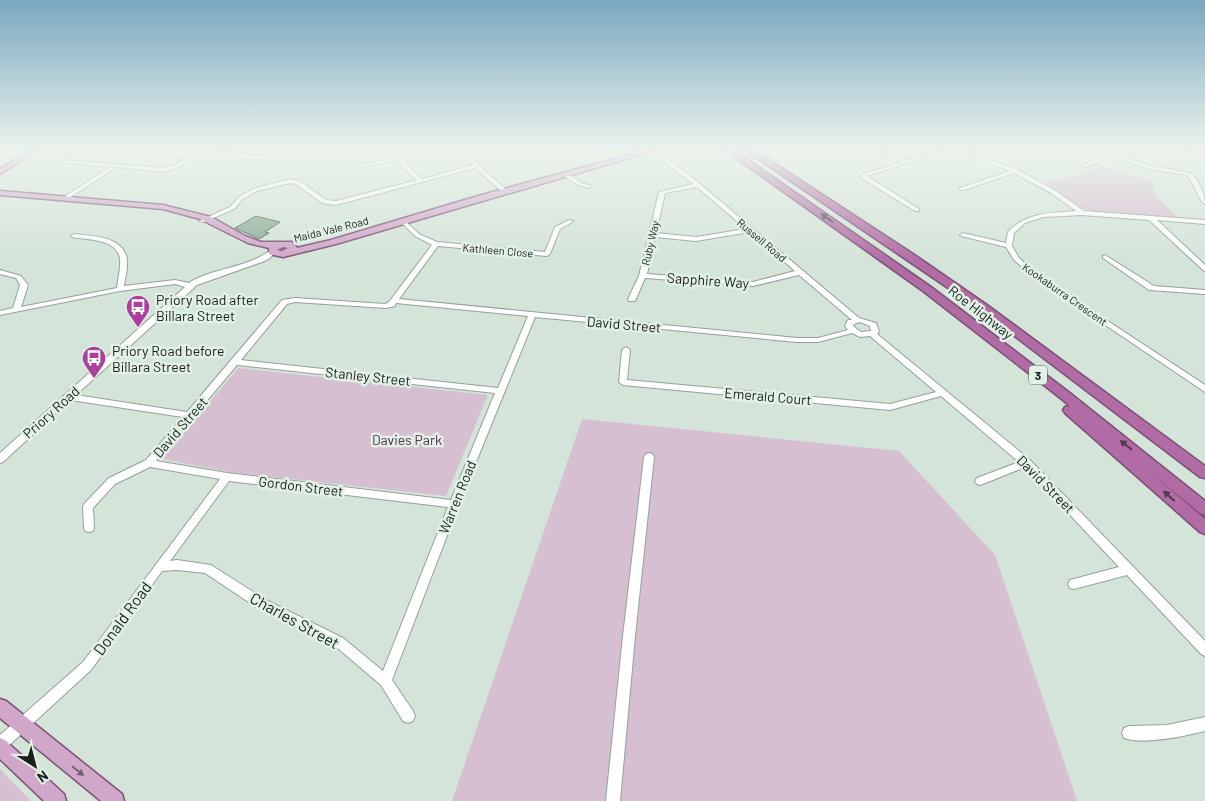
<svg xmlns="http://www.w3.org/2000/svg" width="1205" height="801" viewBox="0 0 1205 801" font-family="Barlow,sans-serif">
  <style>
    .green { fill: #d6bfd1 }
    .building { fill: #8cac96; stroke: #556359 }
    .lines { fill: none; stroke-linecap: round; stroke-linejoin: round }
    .minor-casing { stroke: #93a297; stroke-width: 2 }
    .major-casing { stroke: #7c5075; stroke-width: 3 }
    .highway-casing { stroke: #7c5075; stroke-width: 3 }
    .minor { fill: #fff; fill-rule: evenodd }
    .major { fill: #d0a6c9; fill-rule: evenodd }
    .highway { fill: #b16ba5; fill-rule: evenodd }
    .oneway { fill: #4e3a4b }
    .oneway2 { fill: #746272 }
    .labels { text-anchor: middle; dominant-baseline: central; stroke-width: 5; stroke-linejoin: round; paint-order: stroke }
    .far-street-label { font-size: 11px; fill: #191f1b; stroke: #e1f1e6 }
    .shield { fill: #e1f1e6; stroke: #555e58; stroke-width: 1 }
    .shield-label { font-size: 12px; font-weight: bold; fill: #191f1b }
    .street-label { font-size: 14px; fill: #191f1b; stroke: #e1f1e6 }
    .poi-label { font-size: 14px; fill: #191f1b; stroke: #e1f1e6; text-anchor: start }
    .park-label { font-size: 14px; fill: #562d4f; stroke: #e1f1e6 }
    .near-street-label { font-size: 16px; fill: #191f1b; stroke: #e1f1e6 }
  </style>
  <rect width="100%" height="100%" fill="#d4e4d8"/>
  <path class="green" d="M1096,164l55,17 5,15 21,21 -87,-6 -7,-2 -38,-27 45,-10z
    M238,368l250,27 -42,101 -211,-23 -73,-14z
    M582,419l317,32 96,104 82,246h-625z
    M0,769l31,32h-31z"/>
  <path class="building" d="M256,216l24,6 -15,10 4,1 -10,6 -24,-11z"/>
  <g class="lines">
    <defs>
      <path id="minor" d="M198,150l79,7 3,2 -3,2 -78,-7 -20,13 -16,5 -46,-5 -51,33 -5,-1 49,-32 -46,-4 -2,-1v-2l101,8 12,-3z
        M394,150h5c7,14 10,18 23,29l51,-14 -9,-15h5l8,14 33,29 -5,1 -30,-26 -139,37 -14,-2 -26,-19 -6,-1 -33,8 -14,8 -9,10 -30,13 -5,-1 31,-14 9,-10 14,-8 37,-10 10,2 26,19 10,1 81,-21 -14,-12 -4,-8 -37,7 -3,-2 39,-8z
        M534,150h6l2,2 -5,1z
        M813,150h5l1,1 -3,2z
        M874,150c12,-1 24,10 35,10 13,-1 25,-10 38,-10l-80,26 52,33v2h-4l-55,-34v-2l42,-13z
        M958,150h7l53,20 38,21 28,20 121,9v4l-48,-4 48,45v6l-2,-1 -54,-50 -67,-5 -39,2 -18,6 -11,10 -2,13 7,12 16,15 170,112v7l-174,-117 -17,-15 -8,-13 -45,-11 -1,-1 3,-2 43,10 2,-11c19,-20 43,-19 68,-21l-25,-18 -37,-20 -50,17h-4v-2l50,-17z
        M1114,150h6l-5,4 36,12 39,7c8,6 15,21 15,31l-3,-2 -13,-25 -3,-2 -36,-6 -39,-12 -25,10 -5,-1 28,-12z
        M1185,152l20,2v4l-22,-3v-2z
        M665,160h4l31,24 159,134 17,5 3,9 -2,2 153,126 175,181v15l-4,-2 -74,-79 -53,14 -4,-1 -2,-4 2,-4 49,-13 -94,-100 -42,17 -3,1 -3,-1 -2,-3 2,-3 42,-16 -78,-66 -51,14 -267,-25 -4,-3 3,-32 4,-3 4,3 -3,30 263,24 46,-12 -66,-56 -10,1 -8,-4 -34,9h-21l-262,-25 -76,187 -67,176 21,31 2,5 -2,5 -5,2 -5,-2 -22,-36 -46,-39 -79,-39 -51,-34 -28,-3 -15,1 -71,99 -86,79 -5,2v-16l83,-73 137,-183 -70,-12 -35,17 -22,24 1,20 -1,3 -4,1 -4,-1 -1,-3 -1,-21 1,-3 25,-26 37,-18 37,-43 -113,-17 -67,62 -3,1v-10l185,-166 -10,-3 -55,7 -120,24v-4l13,-3 7,-23 -4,-7 -16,-4v-4l21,6 7,9 -7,22 96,-19c1,-10 4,-20 3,-29 -3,-21 -33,-19 -48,-22l-1,-1 3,-2c18,2 49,2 53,25 1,9 -2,19 -3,27l51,-6 14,3c15,-11 46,-15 64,-23 7,-2 15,-10 21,-9l1,1 -5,6 -8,4 -65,23 -121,110 111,17 95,-112 13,-2 90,6 4,-2 43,-57 -17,-9 -15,-15 3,-2 16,15 18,8 108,10 10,-25 14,-7 5,1 -14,8 -10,25 -3,2 -109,-10 -39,53 398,39h21l30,-8 -3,-4 3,-6h4l-53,-45 -46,11 -108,-8 -10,23h-6l-1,-2 11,-23 20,-84 34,-8 -28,-22zM697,187l49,42 -50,8 -40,-4 9,-40zM750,232l45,39 -42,11 -106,-8 8,-37 41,4zM295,302l91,6 9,-2 1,-3 132,13 -30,72 -257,-28 46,-56zM860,322l10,4 1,5 -10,1 -8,-6 1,-2zM237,365l258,28 -44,107 -224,-27 -71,-12zM229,481l219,26 -65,164 -40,-33 -79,-39 -53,-34 -34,-5 -7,1z
        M564,174h4l14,9 10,3 -3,2 -11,-3 -14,-9z
        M1105,255l49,31 51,4v4l-56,-4 -46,-32v-2z
        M649,453l3,1 2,3 -19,179 -15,165h-14l17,-165 21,-179 2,-3z
        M1205,717v14c-20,5 -62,14 -81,7l-2,-5 2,-5 5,-2 38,-1z"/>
      <path id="major" d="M31,150h7l-38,24v-5z
        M647,150h10l-321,94 -53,13 -14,-3v-6l-21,-5 -48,-24 -37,-10 -163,-14v-4l163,14 48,12 34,19 16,6h30l3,1 3,5 34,-8 147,-44zM283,247l5,1 -6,3 -5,-1z
        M0,699l6,2 116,93 2,7h-23l-101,-83z
        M0,738l6,3 58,53 2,7h-22l-44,-42z"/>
      <path id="highway" d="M643,150h9l-7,4 -4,-2z
        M725,150h9l197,137 140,107 134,107v14l-5,-2 -54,-44 59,50v15l-5,-2 -135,-119 -2,-3 2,-3 5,-1 -7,-6 -140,-109z
        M745,150h9l159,104 74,51 218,161v12l-5,-1 -221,-168z"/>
    </defs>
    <use href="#minor" class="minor-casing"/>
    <use href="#major" class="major-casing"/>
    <use href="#highway" class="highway-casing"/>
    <use href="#minor" class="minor"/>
    <use href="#major" class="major"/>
    <use href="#highway" class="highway"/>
  </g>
  <defs><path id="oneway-solid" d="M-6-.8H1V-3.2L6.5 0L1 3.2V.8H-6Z" transform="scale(1.25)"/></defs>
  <g class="oneway">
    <use href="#oneway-solid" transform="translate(827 218) rotate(-145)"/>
    <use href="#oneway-solid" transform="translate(1126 445) rotate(-141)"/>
    <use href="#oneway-solid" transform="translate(1169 496) rotate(-138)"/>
  </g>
  <use class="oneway2" href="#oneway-solid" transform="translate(78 771) rotate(39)"/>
  <linearGradient id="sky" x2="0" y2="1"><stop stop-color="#79a7be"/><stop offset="0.57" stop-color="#ecf3ed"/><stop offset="1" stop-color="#ecf3ed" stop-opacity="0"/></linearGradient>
  <rect width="1205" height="262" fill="url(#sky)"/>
  <defs>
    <symbol id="bus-pin" viewBox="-11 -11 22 30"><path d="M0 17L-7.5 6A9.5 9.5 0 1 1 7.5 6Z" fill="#ac3e9d" stroke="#e1f1e6"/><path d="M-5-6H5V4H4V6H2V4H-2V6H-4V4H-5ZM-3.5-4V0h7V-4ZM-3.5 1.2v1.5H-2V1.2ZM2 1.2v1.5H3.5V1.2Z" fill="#fff"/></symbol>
  </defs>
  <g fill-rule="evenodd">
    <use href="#bus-pin" x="124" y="293" width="28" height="38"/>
    <use href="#bus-pin" x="80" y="344" width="28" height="38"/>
  </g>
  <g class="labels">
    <g class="far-street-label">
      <text transform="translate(331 229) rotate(-14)">Maida Vale Road</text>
      <text transform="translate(762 240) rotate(40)">Russell Road</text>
      <text transform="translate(650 243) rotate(-77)">Ruby Way</text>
      <text transform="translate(498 250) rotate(5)">Kathleen Close</text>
      <text transform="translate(1065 294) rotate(35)">Kookaburra Crescent</text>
    </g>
    <rect class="shield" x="1029" y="365.5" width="18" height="19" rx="4"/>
    <g class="shield-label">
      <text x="1038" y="375">3</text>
    </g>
    <g class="street-label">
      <text transform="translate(708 280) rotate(4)">Sapphire Way</text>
      <text transform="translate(981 312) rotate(38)">Roe Highway</text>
      <text transform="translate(624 324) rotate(5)">David Street</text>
      <text transform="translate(368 376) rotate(6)">Stanley Street</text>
      <text transform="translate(768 396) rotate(5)">Emerald Court</text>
      <text transform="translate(51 412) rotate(-42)">Priory Road</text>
      <text transform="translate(180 427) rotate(-49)">David Street</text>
      <text transform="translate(1046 484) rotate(45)">David Street</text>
      <text transform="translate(301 486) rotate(7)">Gordon Street</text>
      <text transform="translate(457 497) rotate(-68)">Warren Road</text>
    </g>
    <g class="poi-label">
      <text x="156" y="299">Priory Road after<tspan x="156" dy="16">Billara Street</tspan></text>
      <text x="112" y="350">Priory Road before<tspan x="112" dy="16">Billara Street</tspan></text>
    </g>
    <g class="park-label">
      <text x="407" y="439">Davies Park</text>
    </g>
    <g class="near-street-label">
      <text transform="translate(122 618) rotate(-54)">Donald Road</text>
      <text transform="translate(295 620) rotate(29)">Charles Street</text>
    </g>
  </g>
  <g transform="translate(35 766) rotate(144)" stroke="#e1f1e6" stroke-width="4" paint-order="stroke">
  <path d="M0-4L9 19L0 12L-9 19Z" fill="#191f1b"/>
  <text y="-8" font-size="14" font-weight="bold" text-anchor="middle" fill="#191f1b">N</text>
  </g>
</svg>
